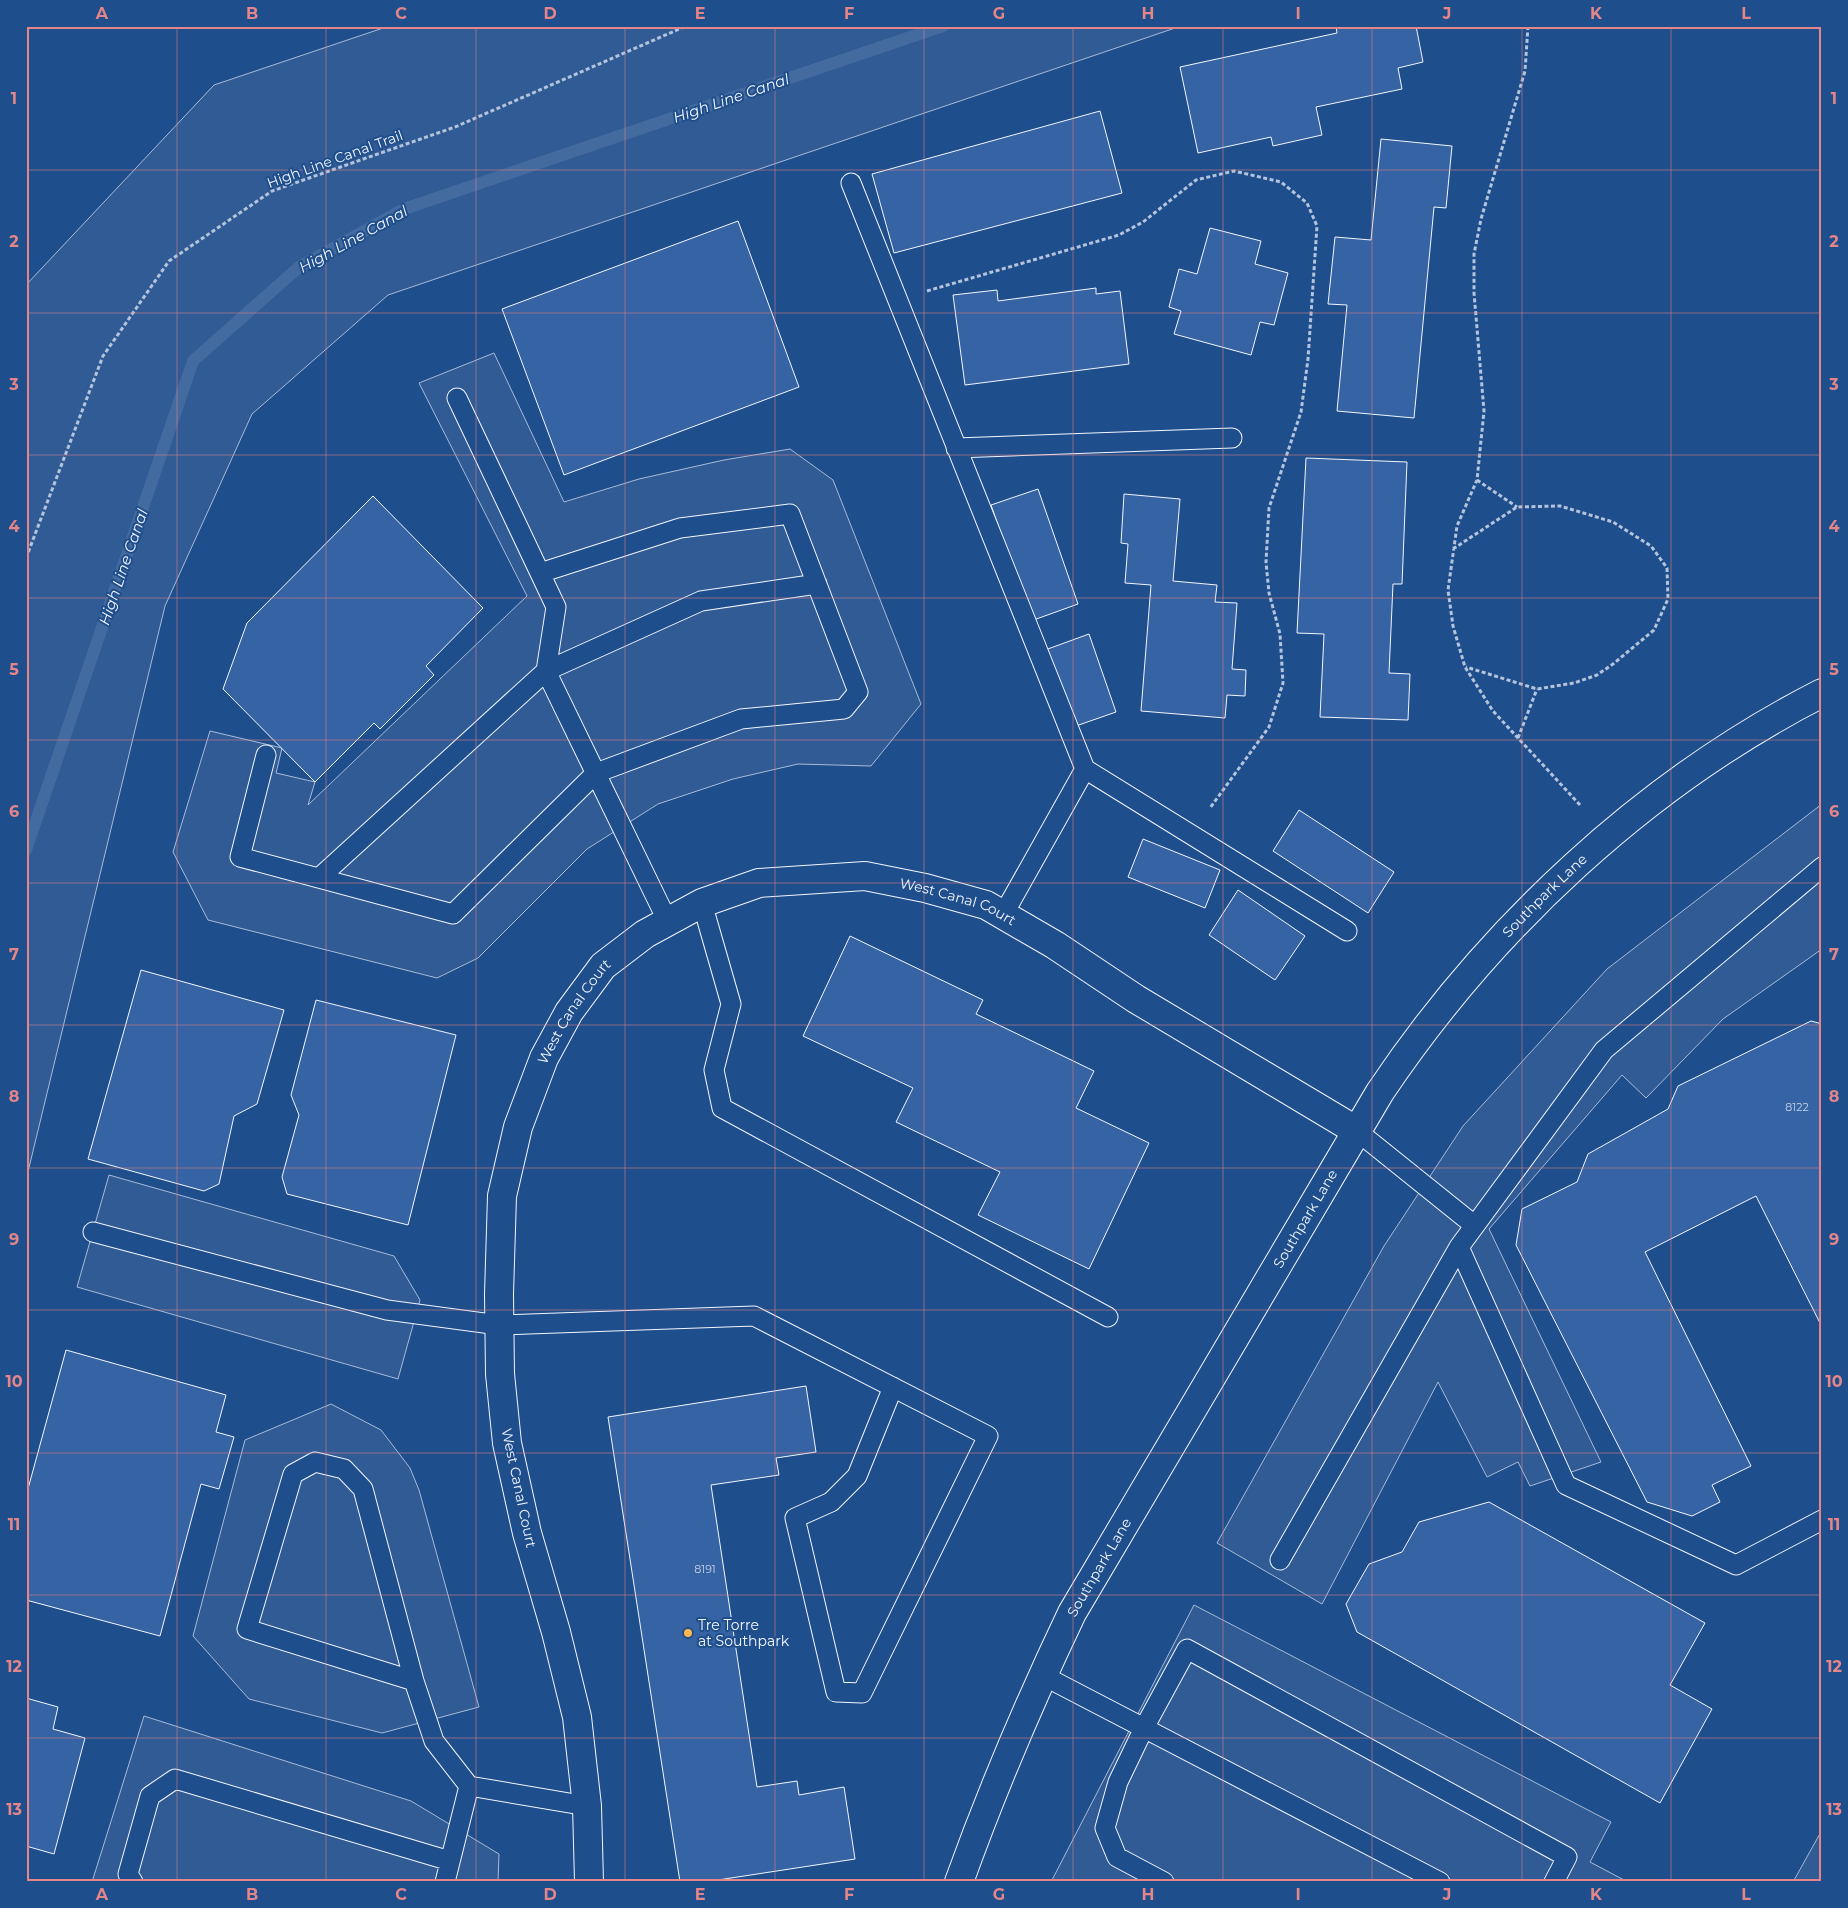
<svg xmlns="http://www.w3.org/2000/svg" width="1848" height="1908" viewBox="0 0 1848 1908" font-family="Montserrat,sans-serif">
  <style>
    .built { fill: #305b95; stroke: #a8bbd7 }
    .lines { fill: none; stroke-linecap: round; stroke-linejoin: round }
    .stream { stroke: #446ba0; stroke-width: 12 }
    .building { fill: #3563a3; stroke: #f2f6ff }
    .service-casing { stroke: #f2f6ff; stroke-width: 21 }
    .minor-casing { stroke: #f2f6ff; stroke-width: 30 }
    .path { stroke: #b3c4dc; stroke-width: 3; stroke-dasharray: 4 2.5; stroke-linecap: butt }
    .service { stroke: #1f4e8c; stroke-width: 19 }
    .minor { stroke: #1f4e8c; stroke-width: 28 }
    .grid { fill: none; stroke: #e38589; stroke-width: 1; stroke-opacity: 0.55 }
    .poi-dot { fill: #ffb74d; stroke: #1f4e8c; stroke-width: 2 }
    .labels { text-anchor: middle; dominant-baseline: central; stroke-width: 4; stroke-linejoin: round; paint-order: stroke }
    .number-label { font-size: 11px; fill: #c3d1e8 }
    .street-label { font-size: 14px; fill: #f2f6ff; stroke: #1f4e8c }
    .poi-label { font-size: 14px; fill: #f2f6ff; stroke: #1f4e8c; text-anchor: start }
    .water-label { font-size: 15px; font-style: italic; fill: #f2f6ff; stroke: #1f4e8c }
    .neatline { fill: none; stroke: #e38589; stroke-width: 2 }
    .grid-label { font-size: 16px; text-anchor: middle; font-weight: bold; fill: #e38589 }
  </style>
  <rect width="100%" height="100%" fill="#1f4e8c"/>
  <path class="built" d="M389,26h792l-793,269 -136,119 -87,192 -139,574v-895l188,-200z
    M494,353l70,149 75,-23 85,-19 66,-11 43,31 88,224 -50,62 -73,-2 -65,15 -75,25 -71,45 -109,109 -41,20 -229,-58 -35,-68 37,-121 72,17 -6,25 39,9 -7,23 219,-209 -108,-213z
    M1822,804v145l-99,70 -77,79 -24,-23 -133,154 112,233 -71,24 -12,-24 -31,15 -49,-95 -116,222 -105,-61 167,-297 79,-120 144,-157z
    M109,1175l285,81 26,44 -22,79 -321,-92z
    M331,1404l50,26 29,38 9,22 60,217 -97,26 -133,-34 -56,-63 52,-196z
    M1194,1605l417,217 -21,40 34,18 -1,2h-572z
    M144,1716l267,85 88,53 -1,28h-406z
    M1822,1830v52h-29z"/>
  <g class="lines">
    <path class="stream" d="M26,850l167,-489 106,-94 105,-58 539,-183"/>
  </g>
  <path class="building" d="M1336,26h80l7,36 -25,6 4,21 -86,18 6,28 -49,11 -2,-9 -73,16 -18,-86 157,-34z
    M1100,111l22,82 -228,60 -22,-79z
    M1381,139l71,7 -6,62 -12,-1 -20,211 -77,-7 10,-106 -19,-1 7,-67 36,3z
    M738,221l61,166 -235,88 -62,-166z
    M1210,228l51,13 -6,23 33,9 -14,52 -14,-3 -9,33 -77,-21 7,-23 -12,-4 10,-38 18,5z
    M1096,288v6l24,-3 9,73 -164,21 -12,-90 44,-5 1,11z
    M1306,458l101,4 -5,122h-9l-4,89 21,1 -2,46 -88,-3 4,-83 -27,-1z
    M1038,489l40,115 -50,18 -14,-51 -23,-66z
    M1124,494l56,5 -7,82 44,4 -2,17 22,1 -5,66 14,1 -1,26 -18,-1 -2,23 -84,-7 10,-126 -26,-2 3,-39 -7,-1z
    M373,496l110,112 -57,58 8,9 -54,54 -6,-6 -59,59 -92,-93 24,-66z
    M1089,634l27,78 -43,15 -28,-77z
    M1299,810l95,62 -26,41 -95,-62z
    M1143,839l77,31 -15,38 -77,-31z
    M1238,890l67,46 -30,44 -66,-45z
    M850,936l133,64 -7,14 118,57 -18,37 73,35 -60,126 -111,-54 22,-43 -104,-50 17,-34 -110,-52z
    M141,970l143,40 -27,94 -23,12 -15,68 -15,7 -116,-32z
    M316,1000l140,35 -48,190 -121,-31 -5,-17 17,-62 -8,-20z
    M1811,1021l11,3v303l-66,-131 -111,56 106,214 -39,19 8,17 -28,14 -45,-14 -131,-257 6,-36 55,-27 11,-28 80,-45 10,-23z
    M66,1350l160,45 -10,37 18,5 -15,52 -18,-5 -41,152 -134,-36v-104z
    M806,1386l10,66 -40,6 3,17 -68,10 46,302 40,-6 2,14 45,-8 11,72 -150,23h-25l-72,-465z
    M1489,1502l216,121 -35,62 42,24 -52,94 -303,-171 -11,-28 23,-40 33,-12 17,-30z
    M26,1698l32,9 -5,22 32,9 -31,116 -28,-8z"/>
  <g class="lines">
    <defs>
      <path id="service" d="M851,183l234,586
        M457,398l99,209 -10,64 122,251
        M956,448l276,-10
        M266,755l-26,102 213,57 143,-141 145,-54 103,-10 14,-17 -68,-178 -110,14 -140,45
        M319,878l227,-207 155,-70 116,-17
        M702,903l29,101 -17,66 8,38 386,209
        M1003,915l82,-146 262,162
        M1357,1131l117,94
        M93,1232l294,78 112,15 255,-9 234,120 -126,257 -26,-1 -41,-174 36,-16 26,-26 36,-89
        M1459,1247l145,-197 218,-183
        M1280,1560l179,-313 107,238 170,80 86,-45
        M1042,1675l398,207
        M414,1681l-167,-52 46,-155 22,-12 29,7 19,20 51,192 20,60 35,45 118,20
        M133,1882l-5,-8 22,-78 25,-17 275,82
        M445,1882l24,-96
        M1164,1882l-47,-25 -12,-29 13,-46 26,-54 43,-79 380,208 -13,25"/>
      <g id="minor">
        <path id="s1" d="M589,1882l-2,-76 -10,-89 -21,-85 -29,-99 -20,-90 -7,-69 -1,-80 3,-98 16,-69 26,-69 25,-46 34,-46 42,-32 57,-31 57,-20 106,-7 60,12 61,17 69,40 81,54 221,132"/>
        <path id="s2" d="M959,1882c33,-92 71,-181 113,-269l308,-521c110,-164 265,-309 442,-399"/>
      </g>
    </defs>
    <use href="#service" class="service-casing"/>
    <use href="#minor" class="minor-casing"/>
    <path class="path" d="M1528,26l-3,45 -44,148 -7,35v39l10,118 -7,69 -20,46 -9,64 5,36 12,41 28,44 88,95
      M927,291l192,-56 24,-13 53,-42 38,-9 47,11 26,21 10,23 -9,133 -7,53 -32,96 -3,54 3,31 11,41 3,49 -14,44 -59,81
      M1477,480l40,27
      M1453,549l64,-42 43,-1 53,16 38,24 16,22 1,31 -14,31 -41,34 -16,11 -23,8 -37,6 -71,-22
      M26,558l77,-202 66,-95 103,-70 183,-64 231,-101
      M1518,738l19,-49"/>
    <use href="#service" class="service"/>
    <use href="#minor" class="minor"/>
  </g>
  <path class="grid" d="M177,26v1856M326,26v1856M476,26v1856M625,26v1856M775,26v1856M924,26v1856M1073,26v1856M1223,26v1856M1372,26v1856M1522,26v1856M1671,26v1856M26,170h1796M26,313h1796M26,455h1796M26,598h1796M26,740h1796M26,883h1796M26,1025h1796M26,1168h1796M26,1310h1796M26,1453h1796M26,1595h1796M26,1738h1796"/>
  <circle class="poi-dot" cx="688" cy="1633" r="5"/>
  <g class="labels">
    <g class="number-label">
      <text x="1797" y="1107">8122</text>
      <text x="705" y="1569">8191</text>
    </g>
    <g class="street-label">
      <text transform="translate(335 159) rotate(-20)">High Line Canal Trail</text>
      <text stroke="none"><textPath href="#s2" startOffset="1154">Southpark Lane</textPath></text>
      <text stroke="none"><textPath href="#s1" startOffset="1331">West Canal Court</textPath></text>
      <text stroke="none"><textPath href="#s1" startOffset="896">West Canal Court</textPath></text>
      <text stroke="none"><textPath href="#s2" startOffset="750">Southpark Lane</textPath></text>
      <text transform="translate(519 1488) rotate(78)">West Canal Court</text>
      <text stroke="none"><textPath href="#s2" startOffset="345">Southpark Lane</textPath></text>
    </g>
    <g class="poi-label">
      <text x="698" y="1625">Tre Torre<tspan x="698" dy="16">at Southpark</tspan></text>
    </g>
    <g class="water-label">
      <text transform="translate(731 98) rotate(-19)">High Line Canal</text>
      <text transform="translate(353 239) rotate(-29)">High Line Canal</text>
      <text transform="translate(123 567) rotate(-71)">High Line Canal</text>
    </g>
  </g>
  <rect width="1848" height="1908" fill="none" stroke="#1f4e8c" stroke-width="55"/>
  <rect x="28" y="28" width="1792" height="1852" class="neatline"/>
  <g class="grid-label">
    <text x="102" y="19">A</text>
    <text x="252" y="19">B</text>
    <text x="401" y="19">C</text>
    <text x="550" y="19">D</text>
    <text x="700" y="19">E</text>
    <text x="849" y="19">F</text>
    <text x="999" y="19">G</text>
    <text x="1148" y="19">H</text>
    <text x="1298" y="19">I</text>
    <text x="1447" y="19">J</text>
    <text x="1596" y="19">K</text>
    <text x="1746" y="19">L</text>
    <text x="14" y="104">1</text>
    <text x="1834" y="104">1</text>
    <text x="14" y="247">2</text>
    <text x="1834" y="247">2</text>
    <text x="14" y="390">3</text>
    <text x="1834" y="390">3</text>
    <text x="14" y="532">4</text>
    <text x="1834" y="532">4</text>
    <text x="14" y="675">5</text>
    <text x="1834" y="675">5</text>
    <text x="14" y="817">6</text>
    <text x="1834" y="817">6</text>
    <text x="14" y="960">7</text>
    <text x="1834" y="960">7</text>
    <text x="14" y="1102">8</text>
    <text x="1834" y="1102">8</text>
    <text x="14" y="1245">9</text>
    <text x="1834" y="1245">9</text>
    <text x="14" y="1387">10</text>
    <text x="1834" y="1387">10</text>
    <text x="14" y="1530">11</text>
    <text x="1834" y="1530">11</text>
    <text x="14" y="1672">12</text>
    <text x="1834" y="1672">12</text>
    <text x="14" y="1815">13</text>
    <text x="1834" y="1815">13</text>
    <text x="102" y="1900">A</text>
    <text x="252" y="1900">B</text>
    <text x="401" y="1900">C</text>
    <text x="550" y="1900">D</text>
    <text x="700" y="1900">E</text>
    <text x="849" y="1900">F</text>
    <text x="999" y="1900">G</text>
    <text x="1148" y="1900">H</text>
    <text x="1298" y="1900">I</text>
    <text x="1447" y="1900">J</text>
    <text x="1596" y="1900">K</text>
    <text x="1746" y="1900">L</text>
  </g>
</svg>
